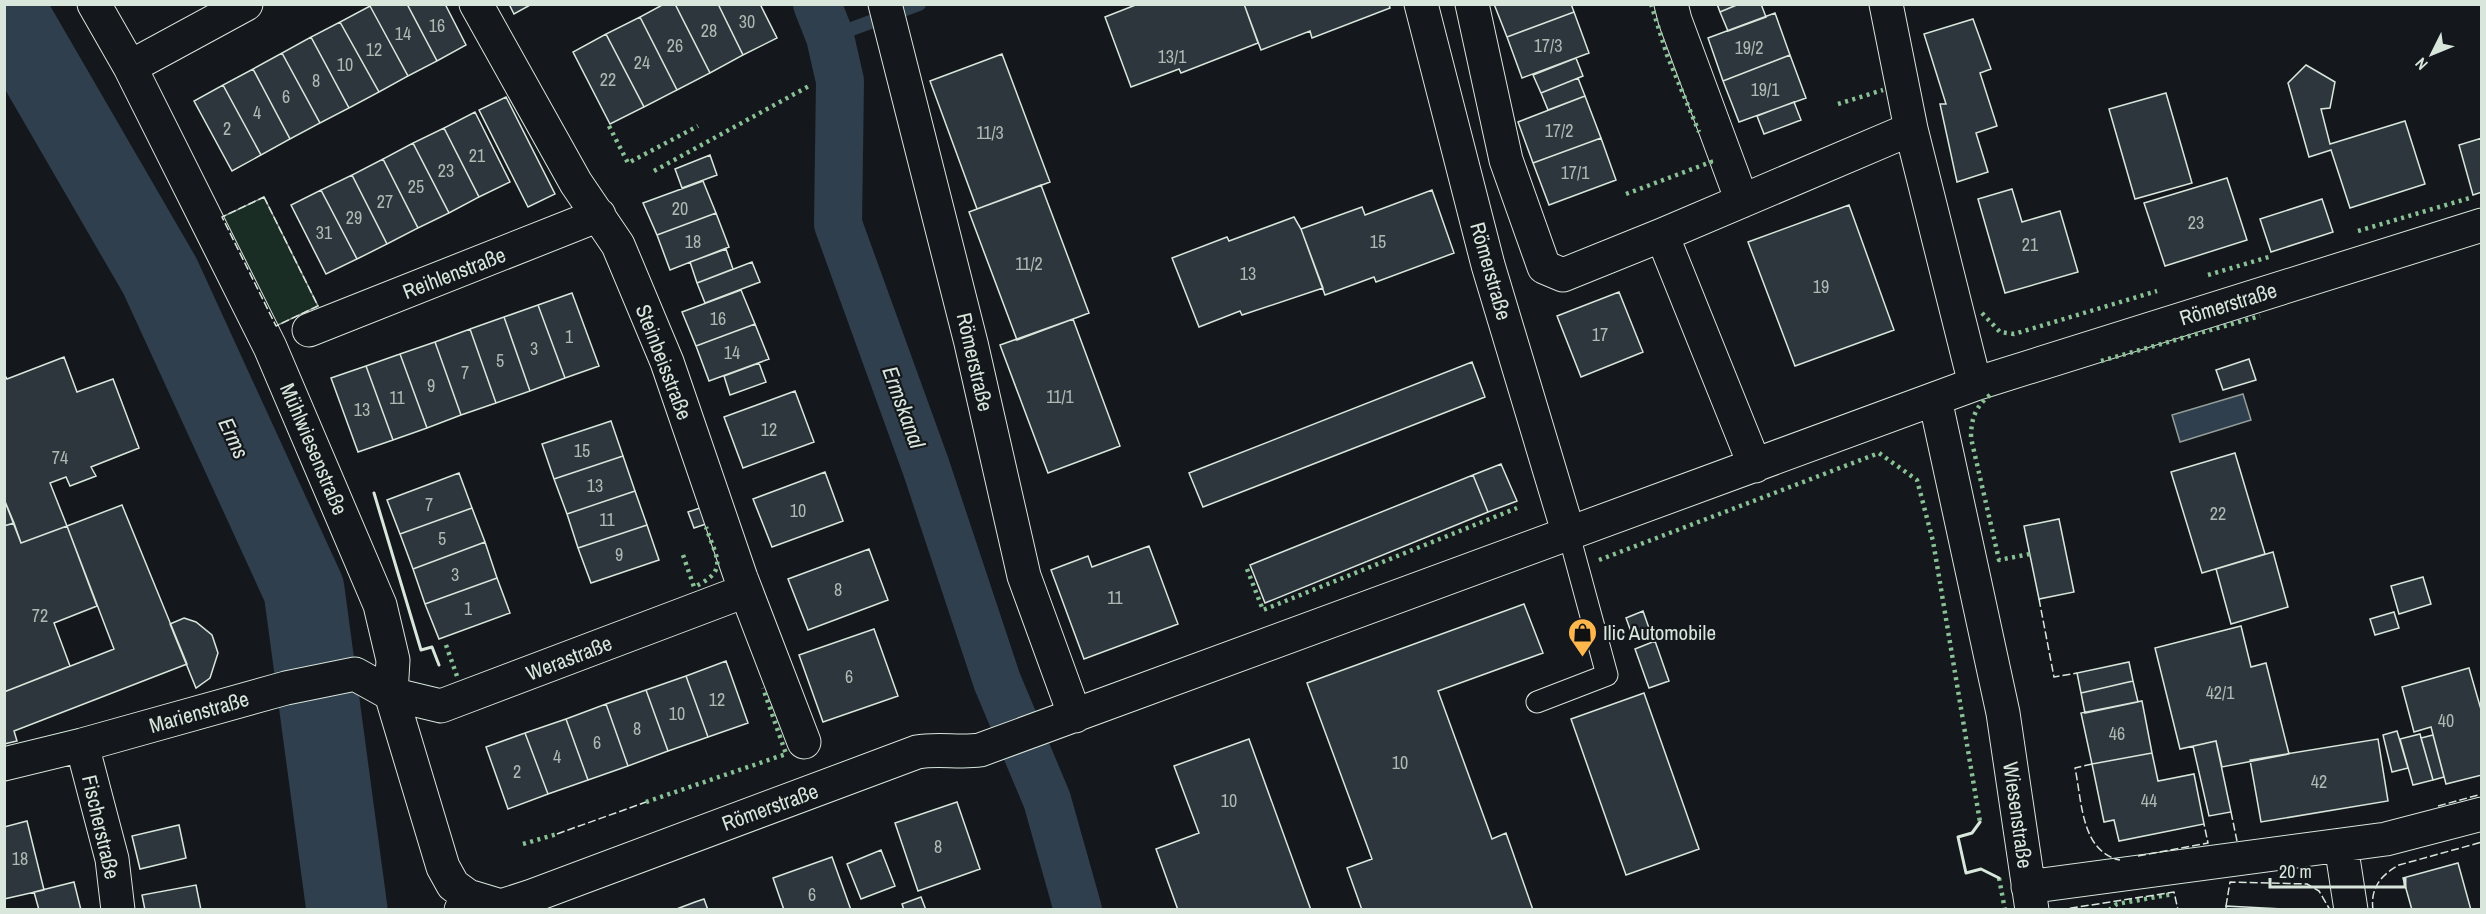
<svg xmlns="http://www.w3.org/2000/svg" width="2486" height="914" viewBox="0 0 2486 914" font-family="'Archivo Narrow',sans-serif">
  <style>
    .green { fill: #1a2d24; stroke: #939e99; stroke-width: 1.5 }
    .water { fill: #2f3f4d; stroke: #939e99; stroke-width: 1.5 }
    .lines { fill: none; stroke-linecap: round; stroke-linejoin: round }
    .stream { stroke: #2f3f4d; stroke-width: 14 }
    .canal { stroke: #2f3f4d; stroke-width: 48 }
    .river { stroke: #2f3f4d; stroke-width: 81 }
    .building { fill: #2c363c; stroke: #d8e6dc; stroke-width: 1.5 }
    .service-casing { stroke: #d8e6dc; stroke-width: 23 }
    .minor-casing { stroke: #d8e6dc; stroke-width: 35 }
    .service { stroke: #14181c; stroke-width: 21 }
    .minor { stroke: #14181c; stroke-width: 33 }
    .hedge { stroke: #8ac095; stroke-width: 4.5; stroke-dasharray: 3 4.5; stroke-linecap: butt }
    .fence { stroke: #d8e6dc; stroke-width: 1.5; stroke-dasharray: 8 3; stroke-linecap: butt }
    .wall { stroke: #d8e6dc; stroke-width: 3 }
    .labels { text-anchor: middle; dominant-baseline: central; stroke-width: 4.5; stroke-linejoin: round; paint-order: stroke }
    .number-label { font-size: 18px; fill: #adbab4 }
    .street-label { font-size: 21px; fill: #d8e6dc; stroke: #14181c }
    .poi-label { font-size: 21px; fill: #d8e6dc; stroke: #14181c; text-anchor: start }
    .water-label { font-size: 22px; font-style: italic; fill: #d8e6dc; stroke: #14181c }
  </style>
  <rect width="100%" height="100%" fill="#14181c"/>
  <path class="green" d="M264,197l54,109 -42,20 -54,-109z"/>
  <path class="water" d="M2243,394l8,26 -71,22 -8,-27z"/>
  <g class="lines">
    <path class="stream" d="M830,37l89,-33"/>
    <path class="canal" d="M817,4l13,33 10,44 -2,143 88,243 71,214 50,119 31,110"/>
    <path class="river" d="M4,7l156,269 144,314 43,320"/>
  </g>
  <path class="building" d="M372,4h35l30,57 -29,15 -38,-70z
    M407,4h38l21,41 -29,16z
    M509,4h23l-18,10z
    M664,4h11l35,69 -33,17 -37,-73z
    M675,4h43l25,51 -33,18z
    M718,4h42l17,34 -34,17z
    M1138,4h106l14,39 -77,30 -2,-4 -48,18 -26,-70z
    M1244,4h145l1,4 -78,30 -2,-7 -49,19z
    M1494,4h77l3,8 -67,25z
    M1717,4h22l-19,8z
    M1739,4h22l5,13 -38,14 -8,-19z
    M370,6l38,70 -29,16 -39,-70z
    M1574,12l15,41 -67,25 -15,-41z
    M1775,13l15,42 -67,26 -15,-43z
    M640,17l37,73 -33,17 -38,-73z
    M1973,19l18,50 -11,4 17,53 -21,7 12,39 -31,10 -17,-78h6l-22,-70z
    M340,22l39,70 -30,16 -38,-71z
    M606,34l38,73 -34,17 -37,-72z
    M311,37l38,71 -29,15 -38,-70z
    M282,53l38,70 -30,16 -37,-70z
    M1002,54l48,128 -73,27 -47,-128z
    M1790,55l16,43 -67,24 -16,-41z
    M1576,58l7,18 -42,17 -8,-18z
    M2306,65l29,17 -5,26 -9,1 9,35 75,-23 20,63 -75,24 -19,-58 -22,7 -21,-74z
    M253,69l37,70 -29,16 -38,-70z
    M1578,78l7,18 -37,14 -7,-17z
    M223,85l38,70 -29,16 -38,-70z
    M2166,93l26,90 -57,16 -26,-90z
    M1585,96l16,42 -68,25 -15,-41z
    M506,97l49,97 -27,13 -49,-97z
    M1794,102l7,18 -37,14 -7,-18z
    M475,112l35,70 -31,15 -35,-69z
    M444,128l35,69 -30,16 -36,-70z
    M1601,138l15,42 -67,25 -16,-42z
    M2482,138v54l-9,3 -14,-50z
    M413,143l36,70 -31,15 -35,-69z
    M710,155l7,20 -35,13 -7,-19z
    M383,159l35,69 -31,16 -35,-69z
    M352,175l35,69 -30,15 -36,-69z
    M2227,178l20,62 -82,26 -21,-63z
    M703,181l13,32 -59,22 -14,-32z
    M1041,185l48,128 -72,27 -48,-128z
    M2012,189l10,33 38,-11 18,61 -73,21 -27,-94z
    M321,190l36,69 -31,15 -35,-69z
    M1432,190l22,63 -78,29 -2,-5 -49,18 -24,-66 61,-22 3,8z
    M2322,199l11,33 -62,20 -11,-33z
    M1849,205l45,125 -99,36 -47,-124z
    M716,213l13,34 -59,23 -13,-35z
    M1294,217l7,12 22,59 -81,27 -2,-4 -41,16 -27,-69 55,-21 2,4z
    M726,249l7,20 -36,14 -7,-21z
    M752,262l8,20 -55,21 -8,-20z
    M741,290l14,34 -59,22 -14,-34z
    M1619,292l24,60 -62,25 -24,-61z
    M572,293l27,73 -34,12 -27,-73z
    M538,305l27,73 -35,13 -26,-74z
    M504,317l26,74 -34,12 -26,-74z
    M1073,319l47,127 -72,27 -48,-128z
    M755,324l14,35 -60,22 -13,-35z
    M470,329l26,74 -35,12 -26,-73z
    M435,342l26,73 -34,13 -27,-74z
    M400,354l27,74 -34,12 -27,-74z
    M64,357l13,35 36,-13 26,69 -48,19 5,9 -26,10 -4,-9 -16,6 17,43 -46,17 -17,-44v-125l3,5z
    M2249,359l7,21 -33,10 -7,-20z
    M1472,362l13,35 -282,110 -14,-34z
    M759,363l7,19 -36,13 -6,-19z
    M366,366l27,74 -35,12 -27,-74z
    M795,391l19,51 -71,26 -19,-51z
    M611,421l12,35 -69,23 -12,-35z
    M2235,453l30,101 -63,19 -31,-101z
    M623,456l12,35 -68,23 -13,-35z
    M1501,464l16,37 -29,11 -15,-37z
    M825,472l18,49 -71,26 -19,-48z
    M459,473l13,35 -72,26 -13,-34z
    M1473,475l15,37 -223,91 -15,-38z
    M635,491l12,34 -69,23 -11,-34z
    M4,499l10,24 -10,3z
    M122,505l65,159 -173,67 3,10 -13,3v-52l110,-43 -47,-123z
    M703,507l6,16 -15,5 -6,-16z
    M472,508l13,34 -72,27 -13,-35z
    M2059,519l15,73 -35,7 -15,-73z
    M14,523l7,20 46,-17 30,80 -43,17 16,43 -66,26v-166z
    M647,525l12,35 -68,23 -13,-35z
    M485,542l12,36 -72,26 -12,-35z
    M1149,546l29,78 -94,35 -33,-89 37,-14 4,11z
    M869,549l19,51 -80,30 -20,-51z
    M2273,552l15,55 -57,17 -15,-55z
    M2423,577l8,27 -32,10 -8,-28z
    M497,578l13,35 -71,26 -14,-35z
    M1524,604l19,49 -105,38 54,148 14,-6 27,77h-171l-15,-42 25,-9 -65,-176z
    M1643,611l7,20 -17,6 -7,-19z
    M2394,612l5,16 -24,7 -5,-16z
    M184,618l12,4 16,13 6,18 -8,25 -14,10 -26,-64z
    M2241,626l10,41 15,-4 23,91 -67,13 -6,-26 -36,8 -25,-101z
    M874,629l24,67 -75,26 -24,-67z
    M1655,641l14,40 -20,7 -14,-39z
    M726,661l22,62 -40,14 -22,-61z
    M2129,662l4,19 -52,12 -4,-20z
    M2469,668l13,45v62l-36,9 -15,-57 -17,5 -12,-45z
    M686,676l22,61 -40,14 -22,-61z
    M2133,681l5,21 -53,11 -4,-20z
    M646,690l22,61 -40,15 -22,-62z
    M1644,693l55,156 -73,26 -55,-156z
    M2142,701l10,52 -60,11 -11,-51z
    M606,704l22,62 -40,14 -22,-61z
    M566,719l22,61 -40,14 -23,-61z
    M2397,731l11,37 -16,4 -9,-37z
    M525,733l23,61 -40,15 -22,-62z
    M2420,734l13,46 -20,5 -13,-46z
    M2433,735l11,42 -11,3 -12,-42z
    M1249,739l62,171h-133l-22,-61 43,-16 -25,-67z
    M2378,739l10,62 -127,21 -11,-62z
    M2216,741l15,71 -22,4 -16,-70z
    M2152,753l6,28 36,-7 10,50 -85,17 -5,-21 -10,2 -12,-58z
    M957,802l23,67 -62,22 -23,-68z
    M27,821l17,69 -40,9v-72z
    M179,825l7,33 -46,11 -8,-33z
    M881,850l14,36 -34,13 -14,-35z
    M832,857l19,53h-67l-11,-32z
    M2458,863l13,47h-59l-9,-32z
    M74,882l7,28h-42l-5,-18z
    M196,885l5,25h-56l-3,-15z
    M921,897l5,13h-22l-2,-6z
    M704,899l4,11h-34l21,-8z
    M2226,906l78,4h-78z"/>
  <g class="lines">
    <defs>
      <path id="service" d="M1537,702l70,-27 -38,-140"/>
      <path id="minor" d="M94,4l36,63 140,280 110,258 13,55 -2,34 52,173 10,18 15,11 -7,14
        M476,4l100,179 42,62 49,117 74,216 63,164
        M885,4l86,339 53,233 51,140
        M1421,4l67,261 81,270
        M1472,4l34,156 38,107 19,8 99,-40 249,-106
        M1671,4l4,16 67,181
        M1886,4l25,125 64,255
        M130,67l116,-63
        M1662,235l93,231
        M309,330l290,-115
        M1935,399l68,314 29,197
        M82,745l30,114 6,51
        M4,764l78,-19 204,-57 69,-14 36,20 50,12 304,-115
        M2341,845l10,65
        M2028,887l358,-48 96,-25
        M468,896l33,10 31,-10 385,-144c21,-4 42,1 63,-2l995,-366 507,-159"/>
    </defs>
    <use href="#service" class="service-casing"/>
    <use href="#minor" class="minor-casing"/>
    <use href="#service" class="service"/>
    <use href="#minor" class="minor"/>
    <path class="hedge" d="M1651,4l16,51 32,77
      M1838,104l45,-14
      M609,126l19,37 70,-37
      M654,171l155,-85
      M1626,194l85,-32 -1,-3
      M2358,231l115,-34
      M2208,275l64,-19
      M1982,313l18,19 14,2 143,-43
      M2101,361l159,-45
      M1990,395c-15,12 -19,24 -19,43l28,122 31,-6
      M683,555l11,32c36,-17 22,-29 12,-60
      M1599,560l280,-107 38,27 16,61 47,281
      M1247,569l16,41 254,-102
      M446,645l12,34
      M646,802l140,-48 -23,-66
      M523,844l34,-10
      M1999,878l6,32
      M2109,910l8,-6 56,-10"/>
    <path class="fence" d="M264,197l54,109 -42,20 -54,-109z
      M2039,599l15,78 23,-4
      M2092,764l-17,4c7,33 6,84 45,92
      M2438,806l44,-12
      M2231,812l6,29
      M557,834l89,-32
      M2138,856l70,-13 -4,-19
      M2226,906l4,-24 77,2 12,7 11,19
      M2059,910l115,-18 4,18
      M2373,910c-3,-22 8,-35 26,-45l83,-23"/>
    <path class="wall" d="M374,493l47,157 11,-3 7,18
      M1980,822l-8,11 -14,4 8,36 15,-4 18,9"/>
  </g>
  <defs>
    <symbol id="shop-pin" viewBox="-11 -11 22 30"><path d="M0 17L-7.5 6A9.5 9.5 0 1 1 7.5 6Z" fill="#ffb74d" stroke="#14181c"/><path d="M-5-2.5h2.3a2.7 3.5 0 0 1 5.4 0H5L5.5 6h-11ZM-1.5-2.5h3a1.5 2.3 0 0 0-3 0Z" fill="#111"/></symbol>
  </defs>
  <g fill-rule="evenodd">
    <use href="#shop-pin" x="1566" y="616" width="33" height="45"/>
  </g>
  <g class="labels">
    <g class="number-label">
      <text x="747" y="21">30</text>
      <text x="437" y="25">16</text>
      <text x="709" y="30">28</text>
      <text x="403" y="33">14</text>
      <text x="675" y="45">26</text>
      <text x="1548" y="45">17/3</text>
      <text x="1749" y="47">19/2</text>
      <text x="374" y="49">12</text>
      <text x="1172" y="56">13/1</text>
      <text x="642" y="62">24</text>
      <text x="345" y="64">10</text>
      <text x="608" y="79">22</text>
      <text x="316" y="80">8</text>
      <text x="1765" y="89">19/1</text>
      <text x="286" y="96">6</text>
      <text x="257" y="112">4</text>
      <text x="227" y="128">2</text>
      <text x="1559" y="130">17/2</text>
      <text x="990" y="132">11/3</text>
      <text x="477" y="155">21</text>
      <text x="446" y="170">23</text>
      <text x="1575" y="172">17/1</text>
      <text x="416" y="186">25</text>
      <text x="385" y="201">27</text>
      <text x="680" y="208">20</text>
      <text x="354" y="217">29</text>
      <text x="2196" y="222">23</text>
      <text x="324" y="232">31</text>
      <text x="693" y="241">18</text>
      <text x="1378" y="241">15</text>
      <text x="2030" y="244">21</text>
      <text x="1029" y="263">11/2</text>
      <text x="1248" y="273">13</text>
      <text x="1821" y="286">19</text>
      <text x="718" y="318">16</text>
      <text x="1600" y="334">17</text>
      <text x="569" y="336">1</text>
      <text x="534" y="348">3</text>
      <text x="732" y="352">14</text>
      <text x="500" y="360">5</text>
      <text x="465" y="372">7</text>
      <text x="431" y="385">9</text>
      <text x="1060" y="396">11/1</text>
      <text x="397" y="397">11</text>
      <text x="362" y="409">13</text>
      <text x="769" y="429">12</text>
      <text x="582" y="450">15</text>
      <text x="60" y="457">74</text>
      <text x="595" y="485">13</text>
      <text x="429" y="504">7</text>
      <text x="798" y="510">10</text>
      <text x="2218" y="513">22</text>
      <text x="607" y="519">11</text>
      <text x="442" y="538">5</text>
      <text x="619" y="554">9</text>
      <text x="455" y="574">3</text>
      <text x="838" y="589">8</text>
      <text x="1115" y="597">11</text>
      <text x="468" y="608">1</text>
      <text x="40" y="615">72</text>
      <text x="849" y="676">6</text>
      <text x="2220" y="692">42/1</text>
      <text x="717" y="699">12</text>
      <text x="677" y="713">10</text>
      <text x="2446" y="720">40</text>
      <text x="637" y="728">8</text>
      <text x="2117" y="733">46</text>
      <text x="597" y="742">6</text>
      <text x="557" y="756">4</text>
      <text x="1400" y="762">10</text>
      <text x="517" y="771">2</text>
      <text x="2319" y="781">42</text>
      <text x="1229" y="800">10</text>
      <text x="2149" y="800">44</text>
      <text x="938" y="846">8</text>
      <text x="20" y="858">18</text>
      <text x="812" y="894">6</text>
    </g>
    <g class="street-label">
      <text transform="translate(1491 271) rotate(74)">Römerstraße</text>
      <text transform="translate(454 273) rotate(-21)">Reihlenstraße</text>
      <text transform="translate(2228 304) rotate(-17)">Römerstraße</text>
      <text transform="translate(664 362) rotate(69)">Steinbeisstraße</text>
      <text transform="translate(975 362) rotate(77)">Römerstraße</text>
      <text transform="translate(314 449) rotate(67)">Mühlwiesenstraße</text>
      <text transform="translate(569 658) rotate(-21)">Werastraße</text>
      <text transform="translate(199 712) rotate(-16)">Marienstraße</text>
      <text transform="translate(770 807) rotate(-20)">Römerstraße</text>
      <text transform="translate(2018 815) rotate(82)">Wiesenstraße</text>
      <text transform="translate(101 827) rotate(77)">Fischerstraße</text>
    </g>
    <g class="poi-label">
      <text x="1603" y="632">Ilic Automobile</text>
    </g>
    <g class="water-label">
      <text transform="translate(904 407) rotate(70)">Ermskanal</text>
      <text transform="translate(234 438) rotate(65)">Erms</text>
    </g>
  </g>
  <rect width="2486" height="914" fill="none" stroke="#d8e6dc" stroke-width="12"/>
  <g transform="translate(2432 54) rotate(227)" stroke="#14181c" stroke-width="4.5" paint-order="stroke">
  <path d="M0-4.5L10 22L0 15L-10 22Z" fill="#d8e6dc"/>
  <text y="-9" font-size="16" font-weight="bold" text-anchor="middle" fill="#d8e6dc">N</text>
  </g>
  <path d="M2270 878v9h135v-9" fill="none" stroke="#d8e6dc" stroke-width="3"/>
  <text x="2279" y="878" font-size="18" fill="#d8e6dc" stroke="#14181c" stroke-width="4.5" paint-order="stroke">20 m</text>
</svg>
